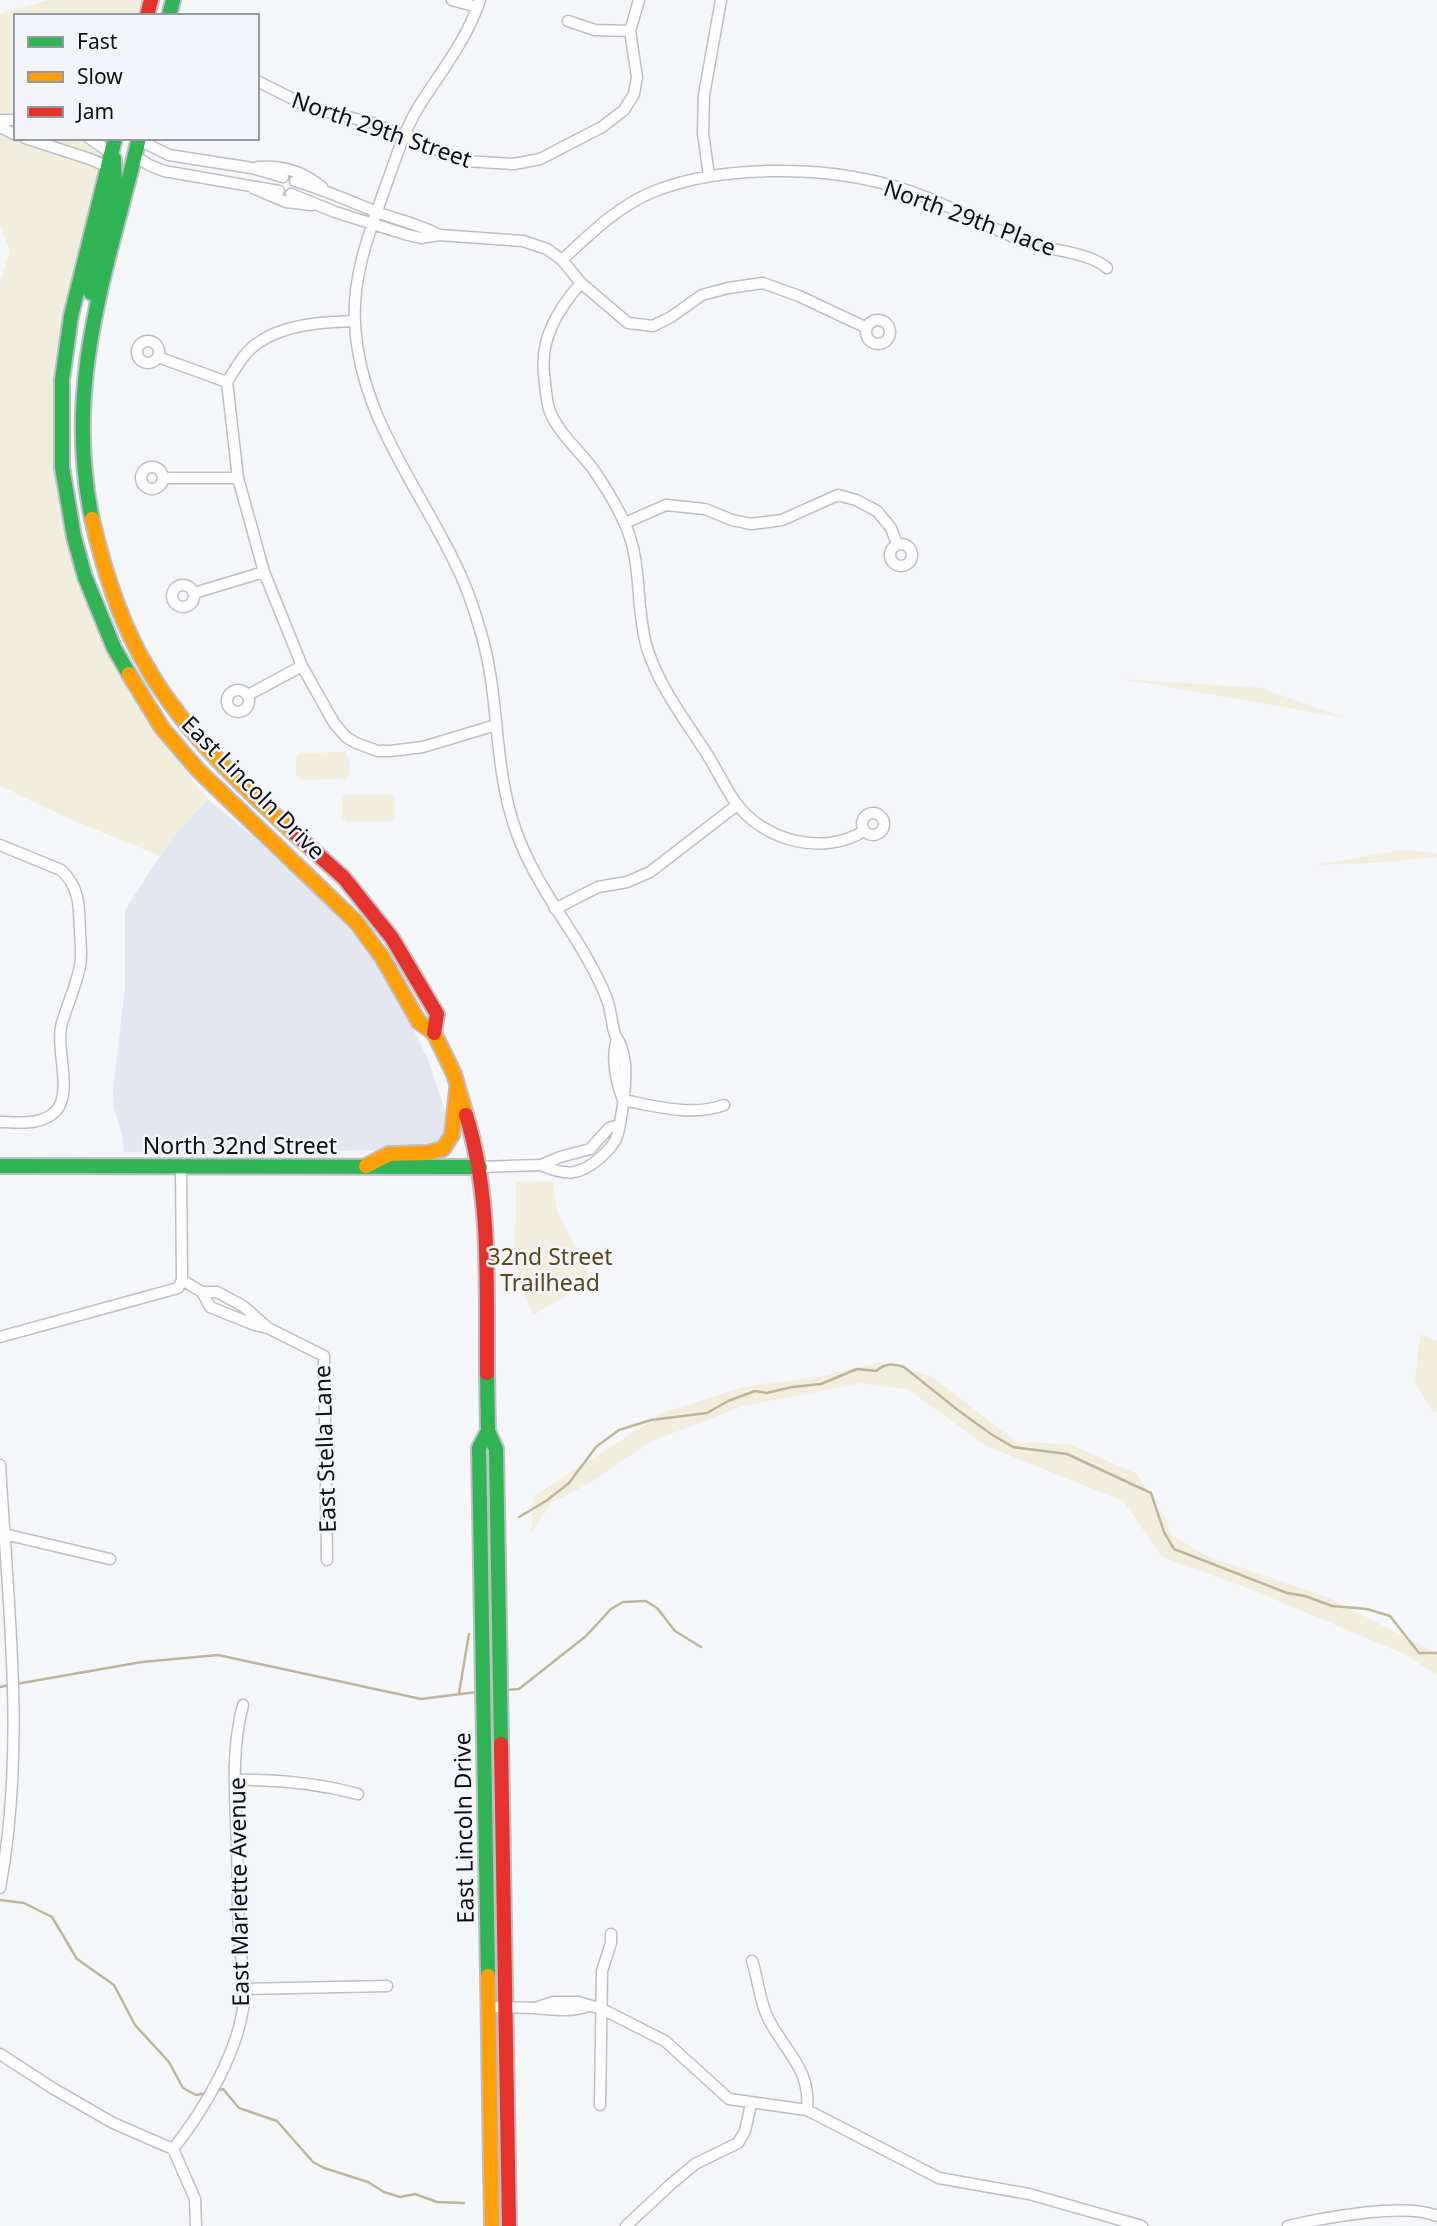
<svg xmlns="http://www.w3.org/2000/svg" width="1437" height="2226" viewBox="0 0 1437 2226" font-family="'Noto Sans',sans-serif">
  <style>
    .built { fill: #e4e7f0 }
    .green { fill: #f2eedd }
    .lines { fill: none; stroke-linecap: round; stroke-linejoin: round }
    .stream { stroke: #beb699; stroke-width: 2.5 }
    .street-casing { stroke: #bdbfc5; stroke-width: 13 }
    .fast-casing { stroke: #bdbfc5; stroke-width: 18 }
    .slow-casing { stroke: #bdbfc5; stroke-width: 18 }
    .jam-casing { stroke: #bdbfc5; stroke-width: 18 }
    .street { stroke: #fefefe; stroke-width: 10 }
    .fast { stroke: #30b455; stroke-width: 14 }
    .slow { stroke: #ff9f0a; stroke-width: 14 }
    .jam { stroke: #e5322d; stroke-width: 14 }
    .labels { text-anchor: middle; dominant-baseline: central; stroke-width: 5; stroke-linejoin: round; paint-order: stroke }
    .street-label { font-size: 23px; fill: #0c0f18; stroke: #f3f5fb }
    .park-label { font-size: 23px; fill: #584a16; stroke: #f3f5fb }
  </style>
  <rect width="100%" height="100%" fill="#f5f6f9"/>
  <path class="built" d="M208,799l103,87 29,31 32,41 22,33 34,68 21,64 -2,14 -17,13 -306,2 -2,-18 -8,-26 -1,-18 12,-102v-78l35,-54 22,-29z"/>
  <path class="green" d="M48,0h93l-4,16h-121v122h89c-18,78 -40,155 -49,234 -13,113 18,228 76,325 21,36 50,70 76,102l-26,28 -22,29 -86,-35 -74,-35v-503l10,-33 -10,-25v-211z
    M1122,679l139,9 85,30z
    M345,752c6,7 6,19 1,27l-45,1 -5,-5v-18l4,-4z
    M390,794l5,5v17l-4,5 -44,1 -5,-5v-18l4,-4z
    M1403,850l34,3v4l-62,6 -61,2z
    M552,1181l6,32 35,68 -60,34 -13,-31 -5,-40 1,-62z
    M1420,1334l17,7v72l-4,-1 -18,-30z
    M880,1362l51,14 86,66 52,2 68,30 31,49 2,11 37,22 120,41 110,56v22l-33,-21 -154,-65 -88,-32 -39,-56 -137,-55 -77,-56 -48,-7 -118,23 -93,36 -62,42 -37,19 -20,30 2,-36 129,-84 85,-27 67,-8z"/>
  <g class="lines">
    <path class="stream" d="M519,1517l27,-16 23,-18 27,-36 23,-17 32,-10 56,-7 21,-12 27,-10 12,2 25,-6 29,-3 36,-15 19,2c10,-8 17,-8 28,-4l55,44 32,23 22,13 54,7 84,39 13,39 10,17 113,44 18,3 27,10 35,3 23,7 29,37h18
      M16,1684l126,-22 76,-7 203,44 56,-7
      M0,1687l9,-2
      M505,1690l14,-1 67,-53 25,-27 12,-7 23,-1 11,7 18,23 26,16
      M459,1693l10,-59
      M0,1900l24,3 28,14 25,42 37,26 21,40 34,37 14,26 13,7 10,-2
      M216,2091l7,-2 16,19 38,13 36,41 11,6 44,14 16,10 16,5 15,-3 22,8 27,1"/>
    <defs>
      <path id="street" d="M452,0l25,7
        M480,0c-13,39 -37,69 -59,103 -17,26 -25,56 -36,85 -15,43 -33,88 -30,135 4,89 60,159 98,236 12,23 21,49 28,74 19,63 12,132 34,195 14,42 40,78 63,115 11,18 23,40 30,59 3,11 4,22 7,33 2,4 5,7 6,11 7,19 4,40 2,59 -5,26 -1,33 -22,52 -21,19 -35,19 -60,8
        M568,21l27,9 35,1
        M257,81l54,27 62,15 91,38 50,3 26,-5 62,-32 22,-17 10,-16 3,-17 -7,-46 9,-31
        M0,120h16
        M0,127l16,8
        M25,138l65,21 18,8
        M89,138l22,15
        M139,140l30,15 83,13 31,9
        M135,156l14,9 15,6 115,20
        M258,167c24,-2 46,5 64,20
        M709,176l-6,-43 1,-38 17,-95
        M295,181c28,8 54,20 82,31 21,8 42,12 62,23
        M253,188l33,14 26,3
        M291,194l44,18 73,23 13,3 18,-3 84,6 24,8 15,11 19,23 47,40 25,3 18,-9 31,-22 26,-7 35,-5 36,13 68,32
        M562,260c28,-26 57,-55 93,-69 65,-26 164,-25 231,-7 45,11 89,37 132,55 27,12 68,11 89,29
        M581,283c-22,25 -41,55 -37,90 1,12 2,25 5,36 8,23 30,41 44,60 11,16 24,37 32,55 18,40 10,83 22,124 12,37 33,65 54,97 13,18 22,40 35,58 29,39 88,53 128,28
        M866 332a12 12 0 1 1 24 0a12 12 0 1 1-24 0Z
        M354,321c-30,1 -70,3 -96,22 -14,9 -22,25 -31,39l11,96 26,94 38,94 32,57 12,14 10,6 22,8h12l33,-4 73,-22
        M137 352a11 11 0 1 1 22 0a11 11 0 1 1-22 0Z
        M158,357l69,25
        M141 478a11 11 0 1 1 22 0a11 11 0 1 1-22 0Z
        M163,478h75
        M625,523l41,-18 39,4 27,11 19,4 16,-2 15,-2 56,-25 18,5 21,11 14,17 6,16
        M890 555a11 11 0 1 1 22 0a11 11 0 1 1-22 0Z
        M172 596a11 11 0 1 1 22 0a11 11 0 1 1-22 0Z
        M194,593l70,-21
        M227 701a11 11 0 1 1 22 0a11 11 0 1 1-22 0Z
        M248,695l54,-29
        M862 824a11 11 0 1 1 22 0a11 11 0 1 1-22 0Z
        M0,845l61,25c20,18 18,40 19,64 1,11 2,22 0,32 -4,21 -14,41 -19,61 -5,24 12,65 -5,84 -15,15 -37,11 -56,11
        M555,909l43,-22 29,-5 23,-10 87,-67
        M617,1039c-6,19 -1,42 6,61
        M623,1100c32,6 69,17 101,5
        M480,1167l61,-2 19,-8 30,-8 19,-21 10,-3
        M182,1280l20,12h15l26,14 24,21
        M202,1292l8,15 45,18 13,3 56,28 3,204
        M0,1337l178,-49 4,-8 -1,-113
        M0,1465c8,141 26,283 0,423
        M4,1534l106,25
        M236,1780c42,-1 81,3 122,14
        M752,1961c7,20 7,41 17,59 17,33 42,49 38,90
        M245,1989l142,-3
        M488,2007c15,0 30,0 45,1 20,1 35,5 55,-2
        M535,2008l18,-6h25l24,7 63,32 64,58 78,11 132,68 90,16 113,32
        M0,2054l54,35 59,34 60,26
        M600,2105l2,-134 9,-28v-9
        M196,2226l-1,-27 -22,-50c31,-39 65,-96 71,-147 3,-20 -3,-39 -4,-58 -3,-34 -2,-68 -3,-101 -2,-46 -6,-94 6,-138
        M626,2226l45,-42 24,-20 43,-21 7,-12 6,-27
        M1288,2226c35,-8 118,-24 149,-10"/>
      <path id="fast" d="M169,16l4,-16
        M115,138l-44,178 -9,64v87l12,70 11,40 29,71 15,26
        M91,293l24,-108 -1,-26
        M92,519c-29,-137 16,-251 47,-381
        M0,1166l480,1
        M487,1373l1,58 8,18 5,295
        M488,1976l-9,-528 9,-17"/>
      <path id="slow" d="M92,519c12,52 28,104 56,150 37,63 92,115 146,164
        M129,674l33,54 36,42 158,152 26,35 37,65 15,11 20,41 12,41
        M366,1166l23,-12 38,-1 16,-4 9,-14 5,-46
        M488,1976l4,250"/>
      <path id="jam" d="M147,16l4,-16
        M294,833l50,45 48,60 45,76 -3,19
        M466,1115c26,83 20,172 21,258
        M501,1744l8,482"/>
    </defs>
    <use href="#street" class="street-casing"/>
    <use href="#fast" class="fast-casing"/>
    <use href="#slow" class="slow-casing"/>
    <use href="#jam" class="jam-casing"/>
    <use href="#street" class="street"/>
    <use href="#fast" class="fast"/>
    <use href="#slow" class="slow"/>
    <use href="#jam" class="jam"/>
  </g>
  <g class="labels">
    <g class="street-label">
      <text transform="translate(382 129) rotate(19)">North 29th Street</text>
      <text transform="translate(970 217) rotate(20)">North 29th Place</text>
      <text transform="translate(254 787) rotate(45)">East Lincoln Drive</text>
      <text x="240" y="1145">North 32nd Street</text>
      <text transform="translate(324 1449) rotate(-92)">East Stella Lane</text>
      <text transform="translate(463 1828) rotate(-91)">East Lincoln Drive</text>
      <text transform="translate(238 1892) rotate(-91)">East Marlette Avenue</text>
    </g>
    <g class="park-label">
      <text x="550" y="1256">32nd Street<tspan x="550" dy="26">Trailhead</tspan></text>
    </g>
  </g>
  <rect x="14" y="14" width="245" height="126" fill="#f3f5fb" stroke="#9799a0" stroke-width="2"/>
  <rect x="28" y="37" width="35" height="10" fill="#30b455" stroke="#9799a0" stroke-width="2"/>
  <text x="77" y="49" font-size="21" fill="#0c0f18">Fast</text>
  <rect x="28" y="72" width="35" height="10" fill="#ff9f0a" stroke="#9799a0" stroke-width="2"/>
  <text x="77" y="84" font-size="21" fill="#0c0f18">Slow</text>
  <rect x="28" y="107" width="35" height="10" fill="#e5322d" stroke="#9799a0" stroke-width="2"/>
  <text x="77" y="119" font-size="21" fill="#0c0f18">Jam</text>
</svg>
